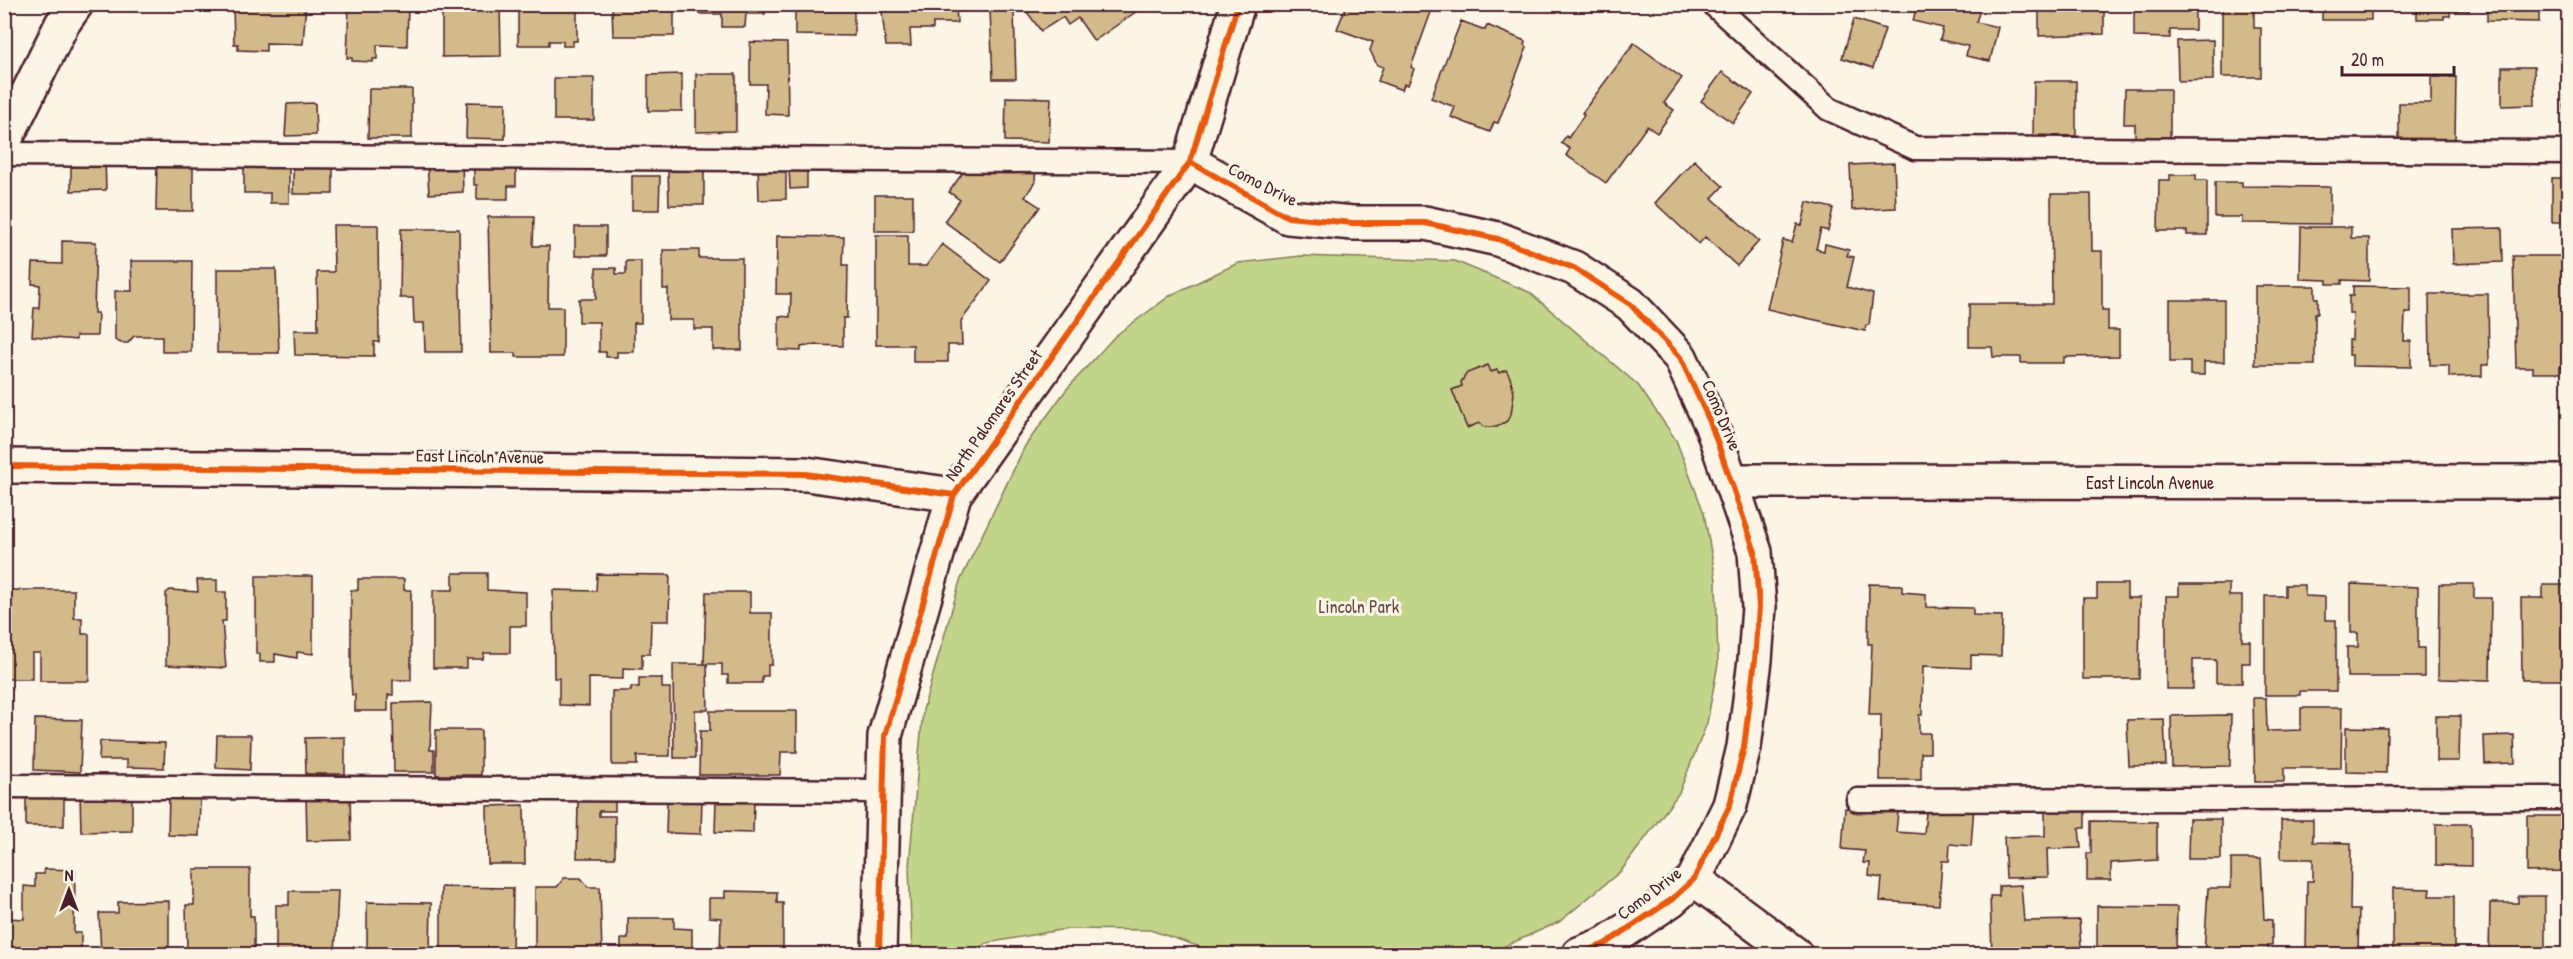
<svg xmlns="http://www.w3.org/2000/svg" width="2573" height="959" viewBox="0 0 2573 959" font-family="'Patrick Hand',sans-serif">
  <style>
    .green { fill: #c1d489; stroke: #867a5a; stroke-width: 1.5 }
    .building { fill: #d3ba8a; stroke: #4a1f2b; stroke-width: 1.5 }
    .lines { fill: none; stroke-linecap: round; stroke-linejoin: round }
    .lane-casing { stroke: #4a1f2b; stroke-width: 27 }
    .street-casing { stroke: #4a1f2b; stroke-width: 38 }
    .lane { stroke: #fcf5e5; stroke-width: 22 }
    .street { stroke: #fcf5e5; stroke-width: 33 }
    .cycleway-casing { stroke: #fcf5e5; stroke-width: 10 }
    .cycleway { stroke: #e8590c; stroke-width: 6 }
    .labels { text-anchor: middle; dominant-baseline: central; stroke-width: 6; stroke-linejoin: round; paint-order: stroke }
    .street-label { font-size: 18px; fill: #4a1f2b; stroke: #fcf5e5 }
    .park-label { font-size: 18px; fill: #684c42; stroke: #fcf5e5 }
  </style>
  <rect width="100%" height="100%" fill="#fcf5e5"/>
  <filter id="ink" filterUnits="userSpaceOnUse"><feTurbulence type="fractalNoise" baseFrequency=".0167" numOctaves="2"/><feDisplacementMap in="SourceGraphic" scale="12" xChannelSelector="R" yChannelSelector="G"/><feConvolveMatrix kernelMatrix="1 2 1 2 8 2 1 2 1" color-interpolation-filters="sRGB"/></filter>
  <g filter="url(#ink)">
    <path class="green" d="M1301,256l154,5 74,31 109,93 38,55 28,73 12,67 2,84 -11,59 -28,70 -58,78 -62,51 -72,32h-266l-71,-24 -84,-1 -79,14 -19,11h-56l-3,-88 14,-156 37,-129 65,-135 41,-56 49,-54 56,-41 67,-32z"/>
    <path class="building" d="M233,4h73l-3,40 -37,-1v8l-28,-1v-6h-4z
      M349,4h59l-1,42 -30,-1v14h-4v3l-21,-1v-3h-5z
      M442,4h58l1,52 -59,1z
      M522,4h49v5h6v32h-4v5h-10v-5h-14v4h-31v-36h4z
      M610,4h64v32h-61l-1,-30z
      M699,4h66v10h-19l-1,13h-23v-13h-23z
      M795,4h59v32l-59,-1z
      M881,4h75l1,19h-24v6h-23l1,17h-25z
      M1030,4h117l-53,37 -16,-23 -10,7 -5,-8 -22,14 -17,-23z
      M1347,4h87l-23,63 3,2 -6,16 -4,-1 -2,6 -24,-9 5,-14 -6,-2 -7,-15 3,-8 -36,-13z
      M1917,4h65l-6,18 22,5 -8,34 -24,-5 2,-10 -28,-6 3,-12 -30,-7z
      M2039,4h65v30l-65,2z
      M2134,4h61v26h-25v8l-36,-1z
      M2222,4h32v24h7v49h-39z
      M2322,4h49v16h-49z
      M2417,4h52v7l-19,-1v6h-6v3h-27z
      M2487,4h52v18l-52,-1z
      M1014,10l2,69h-23l-3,-68z
      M1854,19l31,10 -12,39 -31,-10z
      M1461,21l24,9 2,-5 38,16 -1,4 3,2 -29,76 -4,-1 -4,10 -39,-15 4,-10 -24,-9z
      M2213,40v40l-35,1 -1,-40z
      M750,42l37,1 1,72 -23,-1 1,-30h-16z
      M1634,43l48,35 -18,25 10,7 -17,23 -10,-7 -41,57 -40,-28 4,-6 -9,-6 5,-7 2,2 16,-23 -2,-2z
      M2502,67h32l1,38 -33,1z
      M1722,72l31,22 -20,29 -32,-22z
      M682,74v37h-34v-36z
      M696,74h40v57l-40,1z
      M2431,77h25l-1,63 -56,1v-38h32z
      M554,78h40v42h-40z
      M2034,81h42v55l-43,-1z
      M369,89h43v49h-44z
      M2125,89h45v55h-35v-20h-11z
      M2564,93h4v45h-3z
      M1006,97l45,1 -2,44 -44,-1z
      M467,102l39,1 -1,36 -39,-1z
      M315,103l1,32 -31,1 2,-32z
      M105,158l1,32 -35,1v-32z
      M293,158h40v36h-40z
      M474,158h42v28h-8v13h-31v-14h-3z
      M244,159h45v44h-19v-10h-26z
      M157,160l36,1v50h-37z
      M1694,160l29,26 -11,12 47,43 -22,25 -32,-29 -6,7 -44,-41z
      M462,161l1,31 -34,2 -2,-32z
      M971,161l65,2 -1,19 -10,15 15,10 -40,55 -56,-41 16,-21 -11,-8z
      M1894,163l2,45 -44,2 -2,-45z
      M758,168h28v31l-27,1z
      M807,168v20l-17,1 -1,-20z
      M668,170h36v35h-35z
      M2170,175h26v5h11v55h-20v-4h-29l1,-51h11z
      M632,176h28l-1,34h-27z
      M2552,178h16v44h-16z
      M2215,182h27v4l88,1v37l-88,-1v-6h-27z
      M2051,194h40l1,57h10v59h6v20h11v26l-55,1v6h-43v-6h-28l-1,-10h-23v-43h83z
      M875,195h38v36h-38z
      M1807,202l26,6 -5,23 -7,-2 -5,20 8,2 1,-7 24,6 -2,6 7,1 -7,30 26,7 -4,31h-3l-1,6 -98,-22 16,-69 9,2 5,-18 5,1z
      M488,217h46l-1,29h16l-1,61h15v50h-47v-4h-25z
      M333,225h45l1,117h-5v14l-79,-1 -1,-25h24l-1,-58h17z
      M575,227h31v29h-31z
      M2301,227h50v11h18v43l-27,-1v4h-15v-4l-27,-1z
      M2502,228l1,34 -50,2 -1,-35z
      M401,229h58l2,123h-36l-1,-29h-10l-1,-25h-13z
      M876,235h32v31h18l16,-22 49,37 -30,40 1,24h-14v17h-35v-17h-37z
      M777,236l67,1 -1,28h5l-1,53h-4v28l-30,-1 -12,2v4l-22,-1v-34l11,1 1,-23h-15z
      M62,241l34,1 -2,71h4l-1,23h-21v4l-44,-4 2,-28h5l1,-23 -8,-1 1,-21 29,1z
      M663,250h36v8h43v92h-29v-21h-19v-9h-26v-31h-5z
      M2513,256h55v111h-8v6h-27v-6h-17z
      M131,261h61l-1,91h-29v-16h-28l-6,7h-7l-6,-3v-49h17z
      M626,261h15v62h-7v29h-17v5h-11v-5h-7v-30h-20v-23h17v-31h20v6h10z
      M217,269h59l3,84h-62z
      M2255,286h60v12h3v15h-3v52h-60z
      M2353,286l58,1v26h-6l-1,28h7v26l-59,-1v-11h-3v-15h3l1,-27h-4v-17h4z
      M2429,294h59l1,71h-7v11l-33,1v-12h-19z
      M2170,300h54v62h-20v13h-14v-13h-20z
      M1488,365l3,7 6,-2 2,3 7,-3 4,7 4,16 -3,21 -4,7 -10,6h-12l-6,-4 -12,5 -15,-38 10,-4 -1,-4 6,-9z
      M453,573h34v17l39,2v34h-16v27h-26l-1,6h-16v9h-34v-78h20z
      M597,574l73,1 -1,46h-18l-1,33h-8v15l-19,-1v11l-34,-1v28l-30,-1v-27h-5l-1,-88 43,1z
      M256,576h57v78l-16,-2v6l-22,-4v8h-15v-8h-4z
      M358,579h46v11h7v90h-18v15h-5v16h-33v-16h-3l-1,-15v-90h7z
      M197,580h20v12h9v29h-4l4,47 -60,-3v-72l4,-3 28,2z
      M1869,584l33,1v7l24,2v13l47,1v7l29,1 -1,40 -30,-1v13l-48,-2 -1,49h-3v18h11v20h-9v27h-41l1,-65h-12l3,-71h-4z
      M2097,584h30v14h13l-1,81h-56v-81h14z
      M2179,584h50v12h13v45h8v22h-8v20h-26v-23h-23v29h-27v-93h13z
      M2351,584l67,3v61h6v29h-77v-30h11v-14h-7z
      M2439,584h35v14h17l-1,82 -52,-1z
      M2285,585h20v11l20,1v23h11v71h-36v4h-35v-99h20z
      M2543,585h25v95h-46l-1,-82h22z
      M4,590h70v28h8v16h7v47h-49v-28h-8v26h-28z
      M706,592h44v21h22v52h-4v11h-6v7h-34v-8h-6v-11h-18z
      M673,664h34l1,46h-13v48h-21z
      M639,678h23v10h8v68h-33v9h-25v-74h19v-4h8z
      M2253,698h13l1,33 34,-1v-22h41l-1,60h-57v14h-29z
      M432,702l-2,48h4v22h-40l-1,-69z
      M710,711h87v41h-16l-1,23h-81l1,-44h10z
      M2231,715l-1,51 -58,1 -1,-51z
      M2436,716h24l-1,45h-23z
      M35,719l47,1 -2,52 -46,-2z
      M2164,719l2,46 -37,1 -2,-46z
      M2346,727l41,1 -1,45 -40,-1z
      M436,730h45v45h-45z
      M217,735h34l-1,35 -34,-2z
      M2514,735l1,28 -30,1 -1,-28z
      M345,737v37h-39l-1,-36z
      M100,741l65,2 -1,25 -37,-1v-7h-28z
      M26,792l38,1v33h-38z
      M80,794h52v37l-51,1z
      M169,794l31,1 -1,41 -31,-1z
      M350,795l1,45 -44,1 -1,-45z
      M667,798h35l-1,36 -35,-1z
      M578,799h37v12h-16v5h16v42h-38z
      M716,799l38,1 -1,33 -38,-1z
      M1927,801l47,4 -3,41 -21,-2 -1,17h-7l-3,44 -59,-4 2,-23 -13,-2 1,-13h-7l2,-12 -23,-2 3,-41 53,4 -2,20 28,2z
      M524,805l1,59h-37l-1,-58z
      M2045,807l40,2v19h-6l2,20 -34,1 1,28 -42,1 -2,-41 41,-1z
      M2527,816h41v55l-41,1z
      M2189,819h32v40h-33z
      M2281,820h32v22l38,1 -1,67h9l-1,44h-52l1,-73h6v-22h-32z
      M2091,821l66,1v38l-46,3v17h-24v-27h4z
      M2436,824h35v42l-35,-1z
      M2231,859h30l3,60 8,1v25h-4v9h-64l4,-66h23z
      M44,869l31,1 -1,63h7v21h-74l1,-36 16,1v-33l11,1v-13h9z
      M194,869h56v47h4v38h-60v-4h-7l-1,-45h8z
      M564,878h17l7,9h12l2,67h-67v-67h22z
      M2021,885l3,36 55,-1 2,27h-7l1,7h-83l-2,-58h9v-10z
      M441,887l72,1 -1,66h-71z
      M2393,888l37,1 -1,7h25v58h-61z
      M289,891h49l-3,63h-59v-49h13z
      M725,891l52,1v11h6v51h-63l1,-36 -12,-1v-19h16z
      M2518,896h27v58h-56l1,-51h28z
      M169,901v53h-68l-2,-41h19v-11z
      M367,902l64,1 -1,51h-63z
      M2097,906l80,1 -1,43h4v4h-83z
      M628,918h46v10l18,1v24l4,1h-75v-15h7z"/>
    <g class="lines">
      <defs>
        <path id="lane" d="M1713,4l116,105 86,39 653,4
          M4,154l1186,8
          M4,786l880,5
          M1858,800l710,-2"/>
        <path id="street" d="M4,142l58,-118 14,-20
          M1190,162l98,55 65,6h72l73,16 76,29 56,36 50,53 31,67 44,128 4,55 -4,53 -11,87 -14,58 -36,74 -23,21 -66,44 -26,10
          M4,466l802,8 148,21
          M1732,481l836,1
          M1694,879l101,75
          M879,954l6,-218 69,-241 236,-333 48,-158"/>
      </defs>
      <use href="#lane" class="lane-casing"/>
      <use href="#street" class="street-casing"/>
      <use href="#lane" class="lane"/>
      <use href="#street" class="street"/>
      <defs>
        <path id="cycleway" d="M1190,162l98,55 65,6h72l73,16 76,29 56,36 50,53 31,67 44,128 4,55 -4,53 -11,87 -14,58 -36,74 -23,21 -66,44 -26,10
          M4,466l802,8 148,21
          M879,954l6,-218 69,-241 236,-333 48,-158"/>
      </defs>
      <use href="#cycleway" class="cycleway-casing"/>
      <use href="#cycleway" class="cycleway"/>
    </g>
  </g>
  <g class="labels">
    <g class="street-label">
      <text transform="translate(1263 184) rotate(27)">Como Drive</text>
      <text transform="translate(993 415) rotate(-55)">North Palomares Street</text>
      <text transform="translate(1722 415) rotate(67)">Como Drive</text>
      <text transform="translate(480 456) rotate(1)">East Lincoln Avenue</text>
      <text x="2150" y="482">East Lincoln Avenue</text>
      <text transform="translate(1649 893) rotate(-37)">Como Drive</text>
    </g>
    <g class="park-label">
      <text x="1359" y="606">Lincoln Park</text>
    </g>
  </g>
  <rect width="2573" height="959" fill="none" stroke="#fcf5e5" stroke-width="24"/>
  <rect x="12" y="12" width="2549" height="935" fill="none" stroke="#4a1f2b" stroke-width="2" filter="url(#ink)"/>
  <g transform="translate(69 890)" stroke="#fcf5e5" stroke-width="4.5" paint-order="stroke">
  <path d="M0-4.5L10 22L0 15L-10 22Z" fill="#4a1f2b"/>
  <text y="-9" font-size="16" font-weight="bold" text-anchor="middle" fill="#4a1f2b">N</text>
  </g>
  <path d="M2342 66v9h112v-9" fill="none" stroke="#4a1f2b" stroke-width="3"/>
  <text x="2351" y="66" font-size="18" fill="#4a1f2b" stroke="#fcf5e5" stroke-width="4.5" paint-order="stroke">20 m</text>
</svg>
